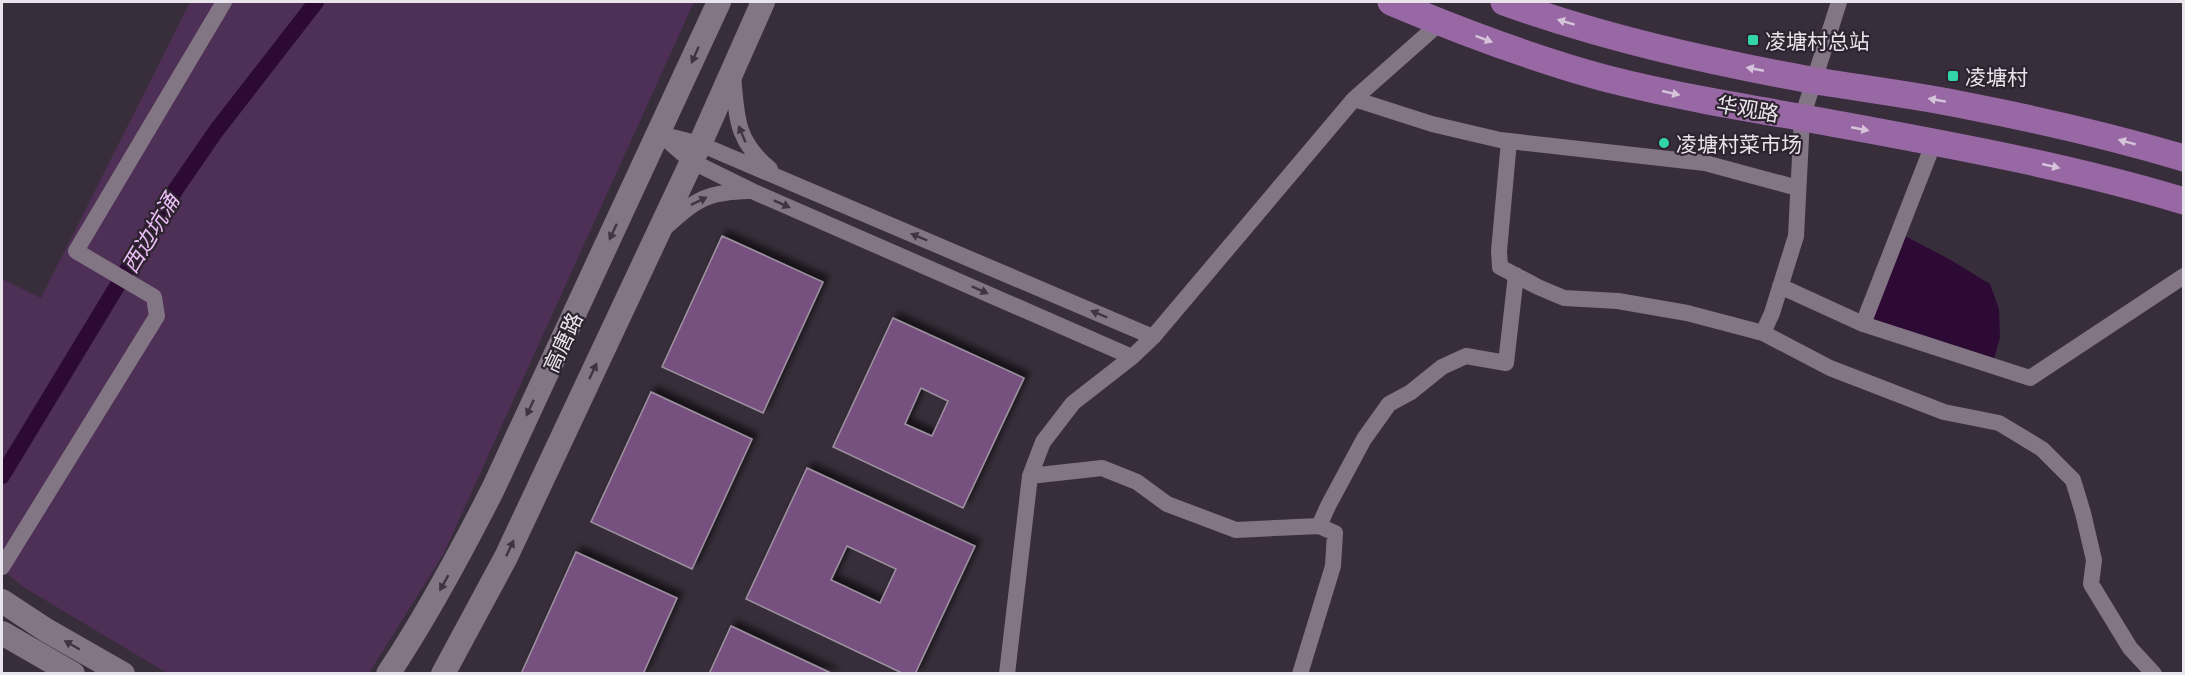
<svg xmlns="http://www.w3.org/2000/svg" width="2185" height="675" viewBox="0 0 2185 675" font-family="Commissioner,'Noto Sans SC',sans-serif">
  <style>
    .green { fill: #4e2f55 }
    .water { fill: #2c0a33 }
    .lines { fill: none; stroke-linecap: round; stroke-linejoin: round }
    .canal { stroke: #2c0a33; stroke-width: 16 }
    .building { fill: #76517f; stroke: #9e92a1; stroke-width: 1.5; fill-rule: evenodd; filter: url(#shadow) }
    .street { stroke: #827685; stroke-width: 16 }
    .secondary { stroke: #827685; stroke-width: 24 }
    .primary { stroke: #9868a4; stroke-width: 27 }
    .oneway { fill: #d6c5da }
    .oneway2 { fill: #3f3441 }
    .poi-dot { fill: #32d4a9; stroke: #2e2430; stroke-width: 2 }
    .labels { text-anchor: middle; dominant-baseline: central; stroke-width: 4.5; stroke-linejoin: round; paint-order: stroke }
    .poi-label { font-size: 21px; fill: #eae4ec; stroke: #2e2430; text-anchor: start }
    .street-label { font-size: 21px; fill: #eae4ec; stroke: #2e2430 }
    .water-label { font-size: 22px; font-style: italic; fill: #ebbdf6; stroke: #2e2430 }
  </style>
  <defs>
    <filter id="shadow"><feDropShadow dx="5.5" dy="-5.5" stdDeviation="3" flood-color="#0009"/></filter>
  </defs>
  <rect width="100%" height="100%" fill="#382e3b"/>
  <path class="green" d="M190,2h504l-250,551 -75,120h-202l-142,-85 -23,-18v-291l39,19z"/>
  <path class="water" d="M1905,236l44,23 41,25 9,25 1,28 -6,22 -124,-39z"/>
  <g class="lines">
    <path class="canal" d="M2,476l174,-287 40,-58 100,-129"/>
  </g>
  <path class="building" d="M722,236l101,46 -60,131 -101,-46z
    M893,318l131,60 -61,130 -130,-61zM921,388l27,13 -16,35 -27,-12z
    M651,392l101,47 -60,130 -101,-47z
    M807,468l168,78 -60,128h-11l-158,-75zM847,546l49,23 -16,34 -49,-23z
    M576,552l101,46 -34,76h-122z
    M731,626l102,48h-124z"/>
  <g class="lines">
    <path class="street" d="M733,75c4,42 2,65 37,94
      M1354,99l78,25 68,16 205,23 93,25
      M1509,141l-10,110 1,16 38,20 26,11 54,3 69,12 76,20 9,-20 24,-77 6,-118 37,-116
      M666,227c30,-28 41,-35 83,-36
      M1780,286l83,38 167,54 154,-102
      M1863,324l71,-182
      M1763,333l67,35 114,44 55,11 43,26 31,31 10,33 11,47 -3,24 39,64 24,26
      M1132,357l-380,-166 -61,-30 -31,-27 40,10 453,193
      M1030,476l72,-8 35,14 30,22 69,26 83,-4
      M2,567l155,-251 -3,-19 -78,-46 148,-249
      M1007,674l23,-198 13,-34 30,-39 59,-46 21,-20 201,-238 87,-77
      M1300,674l33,-108 2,-33 -16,-7 9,-20 36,-67 25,-35 22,-12 31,-25 24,-11 40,7 10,-88"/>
    <path class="secondary" d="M2,601l44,29 77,44
      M2,633l71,41
      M388,674c40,-60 73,-122 105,-185l226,-487
      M443,674l63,-117 194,-413 63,-142"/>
    <path class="primary" d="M1391,2c71,30 143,57 217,77 63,16 127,27 191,38 129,24 259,46 385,84
      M1504,2c100,36 203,59 307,78 52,9 105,15 157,26 72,14 145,31 216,52"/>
  </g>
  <defs><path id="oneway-solid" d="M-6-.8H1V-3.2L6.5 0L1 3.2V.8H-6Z" transform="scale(1.5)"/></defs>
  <g class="oneway">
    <use href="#oneway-solid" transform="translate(1566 22) rotate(-163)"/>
    <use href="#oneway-solid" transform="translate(1484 39) rotate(21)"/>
    <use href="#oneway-solid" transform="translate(1755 69) rotate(-169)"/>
    <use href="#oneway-solid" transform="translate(1671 93) rotate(13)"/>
    <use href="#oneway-solid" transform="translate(1937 100) rotate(-170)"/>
    <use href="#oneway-solid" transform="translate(1860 129) rotate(11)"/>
    <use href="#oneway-solid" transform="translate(2127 142) rotate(-165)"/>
    <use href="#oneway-solid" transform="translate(2051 166) rotate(13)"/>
  </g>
  <g class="oneway2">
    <use href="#oneway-solid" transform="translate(695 55) rotate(114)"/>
    <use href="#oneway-solid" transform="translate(742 134) rotate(-113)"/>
    <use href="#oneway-solid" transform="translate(699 201) rotate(-26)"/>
    <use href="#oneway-solid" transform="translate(782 204) rotate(24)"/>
    <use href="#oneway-solid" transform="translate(613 232) rotate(115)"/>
    <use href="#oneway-solid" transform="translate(919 237) rotate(-157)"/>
    <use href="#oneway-solid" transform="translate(980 290) rotate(24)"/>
    <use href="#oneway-solid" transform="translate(1099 314) rotate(-157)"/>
    <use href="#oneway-solid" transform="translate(593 371) rotate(-65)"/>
    <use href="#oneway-solid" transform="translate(530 408) rotate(115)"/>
    <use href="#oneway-solid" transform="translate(510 548) rotate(-65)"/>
    <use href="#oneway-solid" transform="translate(444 583) rotate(119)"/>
    <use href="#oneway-solid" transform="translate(72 645) rotate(-150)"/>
  </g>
  <g class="poi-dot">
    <rect x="1747" y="34" width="12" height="12" rx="3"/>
    <rect x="1947" y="70" width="12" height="12" rx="3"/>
    <circle cx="1664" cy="143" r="6"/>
  </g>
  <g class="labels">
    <g class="poi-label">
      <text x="1765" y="40">凌塘村总站</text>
      <text x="1965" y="76">凌塘村</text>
      <text x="1676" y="143">凌塘村菜市场</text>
    </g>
    <g class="street-label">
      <text transform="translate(1748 108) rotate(10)">华观路</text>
      <text transform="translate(562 342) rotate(-65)">高唐路</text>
    </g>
    <g class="water-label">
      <text transform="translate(150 233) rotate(-59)">西边坑涌</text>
    </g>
  </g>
  <rect width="2185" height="675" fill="none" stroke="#eae4ec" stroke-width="6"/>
</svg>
